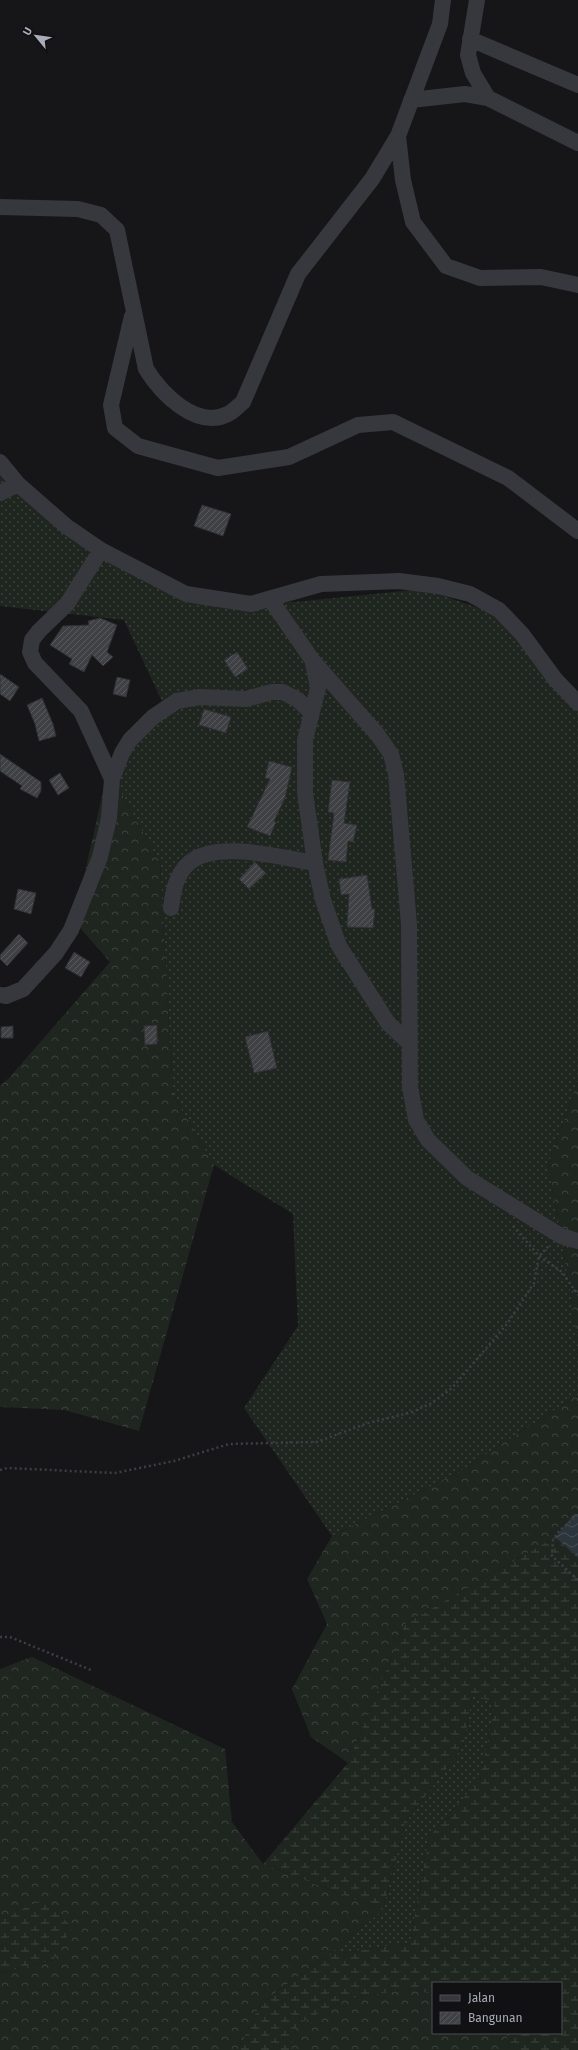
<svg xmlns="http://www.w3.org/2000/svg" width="578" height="2050" viewBox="0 0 578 2050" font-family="'Fira Sans',sans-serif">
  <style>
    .grass { fill: url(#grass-dots) }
    .forest { fill: url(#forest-crowns) }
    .wetland { fill: url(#wetland-marsh) }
    .water { fill: url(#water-waves) }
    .building { fill: url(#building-hatch); stroke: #303034 }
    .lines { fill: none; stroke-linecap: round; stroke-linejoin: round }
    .path { stroke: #3d3f44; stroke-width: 2.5; stroke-dasharray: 2 3; stroke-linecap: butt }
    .minor { stroke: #37383d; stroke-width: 16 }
  </style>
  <defs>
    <pattern id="grass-dots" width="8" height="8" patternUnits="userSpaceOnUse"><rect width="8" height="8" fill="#1e261f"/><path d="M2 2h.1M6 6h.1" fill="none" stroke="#3c433d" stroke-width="1.8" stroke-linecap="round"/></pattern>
    <pattern id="forest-crowns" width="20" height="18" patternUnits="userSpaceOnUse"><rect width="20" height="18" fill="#1e261f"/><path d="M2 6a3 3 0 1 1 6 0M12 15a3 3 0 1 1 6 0" fill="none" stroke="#3c433d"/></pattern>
    <pattern id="wetland-marsh" width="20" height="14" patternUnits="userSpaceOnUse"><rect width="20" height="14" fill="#1e261f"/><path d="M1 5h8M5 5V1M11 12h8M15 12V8" fill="none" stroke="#3c433d"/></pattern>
    <pattern id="water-waves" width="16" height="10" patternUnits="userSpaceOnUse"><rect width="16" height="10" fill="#2c353c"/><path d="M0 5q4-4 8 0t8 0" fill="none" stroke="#485056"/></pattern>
    <pattern id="building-hatch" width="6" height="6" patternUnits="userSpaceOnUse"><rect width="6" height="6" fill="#404145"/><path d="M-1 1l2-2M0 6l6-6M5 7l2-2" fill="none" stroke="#595a5e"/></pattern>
  </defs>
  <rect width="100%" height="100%" fill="#161618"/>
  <path class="grass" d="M0,462l7,14 157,115 81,16 179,-18 80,28 74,92v372l-30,84 22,124 8,68v38l-121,78 -125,63 -88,-128 54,-82 -5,-112 -79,-49 -41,-70 -13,-232 -52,-94 59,-57 -43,-92 -124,-14z
    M473,1693l22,10 -15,76 -51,58 -19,106 -82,12 55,-45 22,-87 58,-76z"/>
  <path class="forest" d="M108,769l52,94 13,232 41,70 -75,266 -75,-21 -64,-3v-321l9,-8 101,-116 -36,-41z
    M578,1081v276l-8,-68 -22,-124z
    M578,1395v119h-4l-19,23 -150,87 -57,139 -37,-26 -19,-48 35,-65 -20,-45 25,-43 125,-63z
    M32,1657l193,92 7,73 31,42 120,46 -55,45 -67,48 -23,47h-238v-77l53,-13 -53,-40v-251z
    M408,1989l25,5v39h74l2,17h-220l8,-26 50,-25z"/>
  <path class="wetland" d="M555,1537l23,21v492h-69l-2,-17h54v-50h-128v11l-25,-5 -61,10 -49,25 -9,26h-51l23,-47 67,-48 82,-12 19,-106 51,-58 15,-76 -22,-9 -10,53 -58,76 -22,87 -120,-46 85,-101 57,-139z
    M41,1900l32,27 -20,33 -53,13v-53z"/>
  <path class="water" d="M574,1514h4v44l-23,-21z"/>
  <path class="building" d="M202,505l29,9 -8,22 -29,-10z
    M100,618l17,7 -10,27 6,5 -10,9 -11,-11 -8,17 -15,-8 3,-5 -22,-14 13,-19 26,-1 -1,-4z
    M237,652l11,17 -13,8 -11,-17z
    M0,674l19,13 -9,14 -10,-7z
    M117,677l13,3 -4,17 -13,-3z
    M42,698l11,26 3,12 -17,5 -4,-17 -8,-19z
    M204,709l27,8 -5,16 -27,-8z
    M0,754l41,28v9l-4,7 -17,-9 2,-3 -22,-15z
    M269,761l23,6 -7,31 -11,23 2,1 -6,14 -23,-9 23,-48 -5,-1z
    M60,773l9,15 -11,7 -9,-15z
    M332,780l18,2 -6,41 13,2 -4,17 -5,-1 -2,21 -18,-2 6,-47 -6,-1z
    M255,862l11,11 -17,16 -10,-10z
    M367,875l5,34h3l-2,19 -26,-1 2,-33 -8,1 -2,-16z
    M18,889l18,4 -5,21 -17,-5z
    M19,934l9,9 -21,23 -7,-7v-4z
    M74,952l16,10 -9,15 -16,-9z
    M157,1025v19l-12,1 -1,-19z
    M13,1026v12h-12v-11z
    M268,1031l9,37 -23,5 -9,-36z"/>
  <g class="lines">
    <path class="path" d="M513,1226l26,30 23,16 16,23
      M0,1470l7,-2 108,5 59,-12 55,-17 88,-2 48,-18 47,-12 20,-9 20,-15 55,-64 27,-41 5,-27 10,-10
      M578,1515l-19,16 -6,9 -1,16 26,24
      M0,1637h10l81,33"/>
    <path class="minor" d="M477,0l-9,55 5,18 15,25
      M470,39l108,46
      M411,100l54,-6 23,4 90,45
      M398,136l42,-112 3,-24
      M0,207l78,2 23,6 16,15 29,139c15,24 50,61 82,45 5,-2 10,-8 15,-12l55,-128 74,-95 26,-43 5,44 10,42 33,44 34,12 61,-1 37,8
      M132,316l-21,89 4,23 23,18 80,22 71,-11 69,-32 35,-3 115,56 70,53
      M0,462l18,22 48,42 35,24 85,44 65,10 70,-20 78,-3 39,5 32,8 29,16 23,24 33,45 23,24
      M0,493l18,-9
      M270,599l43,62 64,73 14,20 5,20 13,150 1,163 6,33 12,20 39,38 94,58 17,5
      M313,662l5,26 -13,52v53l10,70 8,37 16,46 49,77 22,21
      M112,779l10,-26 8,-13 23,-23 24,-16 23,-4 46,2 26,-7h11l15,8 13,12
      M171,908c2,-16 5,-34 18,-45 27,-24 93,-5 126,0
      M0,995l6,1 17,-7 33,-36 15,-23 29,-73 9,-39 3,-39 -31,-68 -46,-48 -5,-11 2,-12 7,-9 28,-27 34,-54"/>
  </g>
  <rect x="432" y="1982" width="130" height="52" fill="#111113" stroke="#4d4f55"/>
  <rect x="440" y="1995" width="20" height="6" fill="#37383d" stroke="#4d4f55"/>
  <text x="468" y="2002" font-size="12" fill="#a8adb8">Jalan</text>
  <rect x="440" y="2012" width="20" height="12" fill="url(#building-hatch)" stroke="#4d4f55"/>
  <text x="468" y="2022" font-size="12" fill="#a8adb8">Bangunan</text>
  <g transform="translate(36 36) rotate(299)" stroke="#111113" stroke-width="3" paint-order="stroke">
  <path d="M0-3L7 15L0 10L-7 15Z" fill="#a8adb8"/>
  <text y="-6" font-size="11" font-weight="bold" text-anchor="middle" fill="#a8adb8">U</text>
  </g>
</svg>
